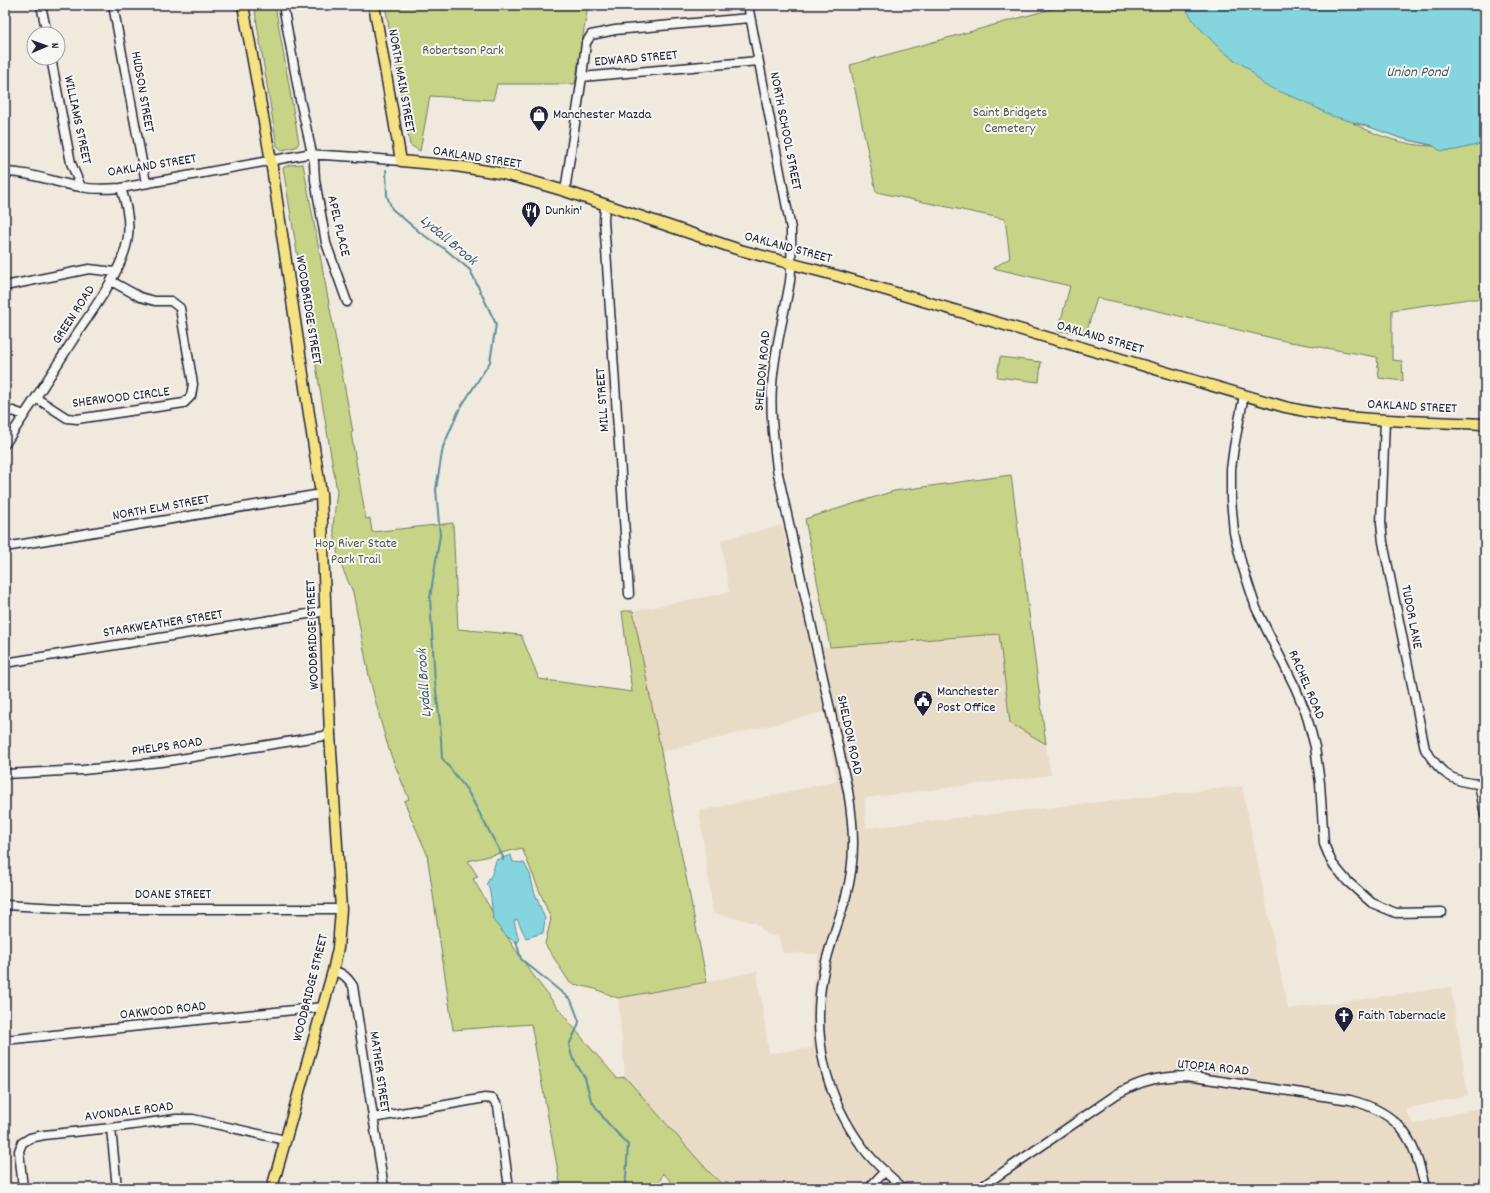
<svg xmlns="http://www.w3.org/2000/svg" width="1490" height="1193" viewBox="0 0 1490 1193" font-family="Dekko,sans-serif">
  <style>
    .built { fill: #e9dcc6 }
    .green { fill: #c7d487; stroke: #747b61; fill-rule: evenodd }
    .water { fill: #84d5dd; stroke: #5d8d9c }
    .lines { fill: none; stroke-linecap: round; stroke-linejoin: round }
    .stream { stroke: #5d8d9c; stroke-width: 2 }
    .minor-casing { stroke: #22223b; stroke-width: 11 }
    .major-casing { stroke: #22223b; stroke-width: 13 }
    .minor { stroke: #f6f6f2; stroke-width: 8 }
    .major { stroke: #f5e382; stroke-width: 10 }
    .labels { text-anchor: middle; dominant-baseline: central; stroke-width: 4; stroke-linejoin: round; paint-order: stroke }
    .park-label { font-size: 14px; fill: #545752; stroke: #f6f6f2 }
    .street-label { font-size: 14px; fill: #22223b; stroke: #f6f6f2 }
    .poi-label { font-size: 14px; fill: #22223b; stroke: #f6f6f2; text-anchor: start }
    .water-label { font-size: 15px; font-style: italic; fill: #3f586c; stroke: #f6f6f2 }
  </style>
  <rect width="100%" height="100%" fill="#f0eade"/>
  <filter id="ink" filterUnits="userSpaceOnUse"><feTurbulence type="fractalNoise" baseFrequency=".025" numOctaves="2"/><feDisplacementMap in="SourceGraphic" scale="8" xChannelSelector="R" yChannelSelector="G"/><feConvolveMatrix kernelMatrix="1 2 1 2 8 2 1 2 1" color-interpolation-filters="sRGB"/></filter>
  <g filter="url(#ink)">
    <path class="built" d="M782,525l29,122h19l169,-13 11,89 36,21 5,31 -186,23 1,30 376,-42 46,223 163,-22 17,108 -63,14 4,8 6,7 70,-18v82h-759l-17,-16 -84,-95 -7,-79 89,-16 50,-11 12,82 43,-5 -1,-43 7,-51 -36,-1 -3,-16 -13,-3 -10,-11 -43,-10 -14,-102 138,-30 -13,-69 -163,40 -28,-141 96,-19 -8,-52z"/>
    <path class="green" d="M254,5h21l24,138 -3,4 -14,3 -5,-4z
      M385,5h204h-1l-13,79h-78l-4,16 -63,-4 -10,55 -10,-6z
      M1066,5h419v294h-16l-77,11v50l10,1 1,20 -24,-3 -2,-21 -92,-16 -148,-35 -40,-8 -11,35 -28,-2 12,-45 -77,-18 17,-10 -5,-39 -129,-27 -26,-127zM1353,123l14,3 33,12 34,8c-28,0 -57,-10 -81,-23z
      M303,164l50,268 -2,1 15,86 4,-1 2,14 81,-9 5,106 63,6 18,44 93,13 -10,-81h11l74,371 -89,16 -23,-9 -25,-6 -25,-39 6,-25 -29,-71 -54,13 10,16 -5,2c14,23 27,47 42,70 30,45 66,89 102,129l8,-1 84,95 17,16h-49l-14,-15 -6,15h-96l-30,-164 -78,6 -26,-176 -23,-53 5,-2 -19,-46 -8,-27 -13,-50 -16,-84 -14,-31 -6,-35 4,-35 -54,-323 6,-3z
      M1000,357l41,5 -2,20 -42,-5z
      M1011,475l35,269 -36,-21 -11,-89 -169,13 -25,-128 89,-28z"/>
    <path class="water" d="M1183,5h302v138l-29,7 -15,1 -9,-6 -32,-7 -33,-12 -35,-10 -27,-14 -41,-17 -16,-17 -15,-9 -16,-13 -22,-23z
      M511,855l2,7 11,1 6,11 4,17 11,28 -2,14 -17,5 -9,-19 -3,2 5,20 -2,2 -11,-7 -13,-16 -2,-22 -2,-10 -3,-3 6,-11 4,-14z"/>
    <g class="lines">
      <path class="stream" d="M386,170l1,26 5,13 30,25 23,15 25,21 26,54 -6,38 -31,48 -16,37 -7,42 4,46 -10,63 5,85 5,39 2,36 25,32 36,67v3
        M516,941l5,18 50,41 8,21 -1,5 -9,19 3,12 13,21 6,22 14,20 23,25 -2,32 -2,11"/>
      <defs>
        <path id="minor" d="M41,5l6,29
          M113,5l33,178
          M283,5l17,95 14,62 1,18 11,63 21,59
          M748,5l43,224c0,19 2,39 -2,58 -6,33 -15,65 -17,99 -2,28 2,56 5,83l71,322c6,36 8,69 -2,105 -7,26 -18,52 -23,79 -12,62 3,124 41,174 11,15 26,27 39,39
          M51,58l20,105 10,24
          M582,77l176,-16
          M5,172c26,0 50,11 76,15 13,3 27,2 40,1l186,-34 50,3 44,4
          M565,191l17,-114 4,-34 5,-8 24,-5 135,-12
          M605,205l-1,15 25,374
          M5,286l84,-17 26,3
          M1244,395l-10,52 -3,22v30l3,34 8,32 14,43 39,79 11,26 9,34 5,36 4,61 8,19 15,18 25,22 24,10 46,-1
          M36,398l31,20 10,1 107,-16 7,-7 2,-12 -13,-76 -9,-7h-16l-15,-4 -29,-16
          M5,413l8,-2 11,4
          M1385,420l-4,103 2,19 42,207c15,23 25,33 54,35l6,31
          M5,444c25,-37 49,-74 73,-112 17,-25 47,-66 50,-96 2,-16 -2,-33 -7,-48
          M5,547l316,-53
          M5,663l321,-52
          M5,774l78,-4 78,-8 169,-27
          M5,905l73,4h263
          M333,971c10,2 14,6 20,15l31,202
          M5,1040l318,-33
          M373,1118l112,-20 8,1 5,7 11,82
          M111,1128l6,60
          M23,1188l-4,-37 3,-8 8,-5 14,-3 67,-7 65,-9h17l92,21
          M869,1188l16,-17
          M980,1188l137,-94c25,-14 41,-17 69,-18l164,24c51,13 65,39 75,88"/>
        <path id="major" d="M243,5l28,156 50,333 9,241 11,174 -3,39 -5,23 -61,217
          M374,5l27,156 55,5 43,7 28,7 38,11 175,59 98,26 447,131c65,15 133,14 200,17"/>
      </defs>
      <use href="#minor" class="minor-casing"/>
      <use href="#major" class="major-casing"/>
      <use href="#minor" class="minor"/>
      <use href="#major" class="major"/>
    </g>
  </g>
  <defs>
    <symbol id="shop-pin" viewBox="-11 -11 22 30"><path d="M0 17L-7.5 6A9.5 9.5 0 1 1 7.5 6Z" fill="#22223b" stroke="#f6f6f2"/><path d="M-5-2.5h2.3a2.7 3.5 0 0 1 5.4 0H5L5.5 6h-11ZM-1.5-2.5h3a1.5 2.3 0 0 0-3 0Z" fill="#fff"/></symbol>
    <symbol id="restaurant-pin" viewBox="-11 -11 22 30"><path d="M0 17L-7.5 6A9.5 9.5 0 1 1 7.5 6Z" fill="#22223b" stroke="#f6f6f2"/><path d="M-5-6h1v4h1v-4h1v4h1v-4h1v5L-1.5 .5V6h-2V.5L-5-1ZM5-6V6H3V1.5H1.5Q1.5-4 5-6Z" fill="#fff"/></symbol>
    <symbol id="civic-pin" viewBox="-11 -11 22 30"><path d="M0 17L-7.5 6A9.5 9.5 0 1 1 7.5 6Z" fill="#22223b" stroke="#f6f6f2"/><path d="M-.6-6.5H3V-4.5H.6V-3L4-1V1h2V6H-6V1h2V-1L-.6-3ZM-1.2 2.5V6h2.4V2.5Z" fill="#fff"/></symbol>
    <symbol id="church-pin" viewBox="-11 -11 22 30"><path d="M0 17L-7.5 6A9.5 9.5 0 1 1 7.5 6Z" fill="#22223b" stroke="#f6f6f2"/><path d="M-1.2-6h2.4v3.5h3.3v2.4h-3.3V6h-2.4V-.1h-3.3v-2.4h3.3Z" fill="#fff"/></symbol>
  </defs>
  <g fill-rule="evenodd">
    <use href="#shop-pin" x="528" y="104" width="22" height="30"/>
    <use href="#restaurant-pin" x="520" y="200" width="22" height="30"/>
    <use href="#civic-pin" x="912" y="689" width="22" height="30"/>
    <use href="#church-pin" x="1333" y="1005" width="22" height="30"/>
  </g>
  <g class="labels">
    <g class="park-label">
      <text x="463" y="51">Robertson Park</text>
      <text x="1010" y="113">Saint Bridgets<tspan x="1010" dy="16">Cemetery</tspan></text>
      <text x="356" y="544">Hop River State<tspan x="356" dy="16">Park Trail</tspan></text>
    </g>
    <g class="street-label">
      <text transform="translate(636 59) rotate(-5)">EDWARD STREET</text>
      <text transform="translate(401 81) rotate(80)">NORTH MAIN STREET</text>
      <text transform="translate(142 92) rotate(80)">HUDSON STREET</text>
      <text transform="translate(77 120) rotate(78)">WILLIAMS STREET</text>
      <text transform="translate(785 131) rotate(79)">NORTH SCHOOL STREET</text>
      <text transform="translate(477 158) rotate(9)">OAKLAND STREET</text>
      <text transform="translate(152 166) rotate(-9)">OAKLAND STREET</text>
      <text transform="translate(338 226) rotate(77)">APEL PLACE</text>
      <text transform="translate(788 248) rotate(15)">OAKLAND STREET</text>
      <text transform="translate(308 310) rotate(81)">WOODBRIDGE STREET</text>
      <text transform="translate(74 315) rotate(-57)">GREEN ROAD</text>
      <text transform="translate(1100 338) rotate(16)">OAKLAND STREET</text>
      <text transform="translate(763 371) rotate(-85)">SHELDON ROAD</text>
      <text transform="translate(121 398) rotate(-7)">SHERWOOD CIRCLE</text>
      <text transform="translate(603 400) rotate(-94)">MILL STREET</text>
      <text transform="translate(1412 407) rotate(3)">OAKLAND STREET</text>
      <text transform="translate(161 508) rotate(-10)">NORTH ELM STREET</text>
      <text transform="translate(1411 617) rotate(79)">TUDOR LANE</text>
      <text transform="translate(163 624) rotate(-9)">STARKWEATHER STREET</text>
      <text transform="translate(313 635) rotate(-92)">WOODBRIDGE STREET</text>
      <text transform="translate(1306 685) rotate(67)">RACHEL ROAD</text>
      <text transform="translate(849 735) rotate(78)">SHELDON ROAD</text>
      <text transform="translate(167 747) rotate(-8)">PHELPS ROAD</text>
      <text x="173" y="895">DOANE STREET</text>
      <text transform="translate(311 988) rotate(-76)">WOODBRIDGE STREET</text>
      <text transform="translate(163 1011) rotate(-6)">OAKWOOD ROAD</text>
      <text transform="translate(1213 1068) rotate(6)">UTOPIA ROAD</text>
      <text transform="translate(379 1072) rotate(82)">MATHER STREET</text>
      <text transform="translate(129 1112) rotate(-7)">AVONDALE ROAD</text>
    </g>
    <g class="poi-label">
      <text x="553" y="115">Manchester Mazda</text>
      <text x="545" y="211">Dunkin'</text>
      <text x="937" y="692">Manchester<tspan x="937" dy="16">Post Office</tspan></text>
      <text x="1358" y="1016">Faith Tabernacle</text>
    </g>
    <g class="water-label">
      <text x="1417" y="73">Union Pond</text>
      <text transform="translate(448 241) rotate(40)">Lydall Brook</text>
      <text transform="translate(425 683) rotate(-94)">Lydall Brook</text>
    </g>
  </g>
  <rect width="1490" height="1193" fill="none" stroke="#f6f6f2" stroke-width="20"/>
  <rect x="10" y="10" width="1470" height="1173" fill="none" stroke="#22223b" stroke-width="1.5" filter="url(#ink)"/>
  <g transform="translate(46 46) rotate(88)"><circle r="19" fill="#f6f6f2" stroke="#a1a1a9"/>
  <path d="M0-3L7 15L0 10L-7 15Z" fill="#22223b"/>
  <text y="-6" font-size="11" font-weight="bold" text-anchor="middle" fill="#22223b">N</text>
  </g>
</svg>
